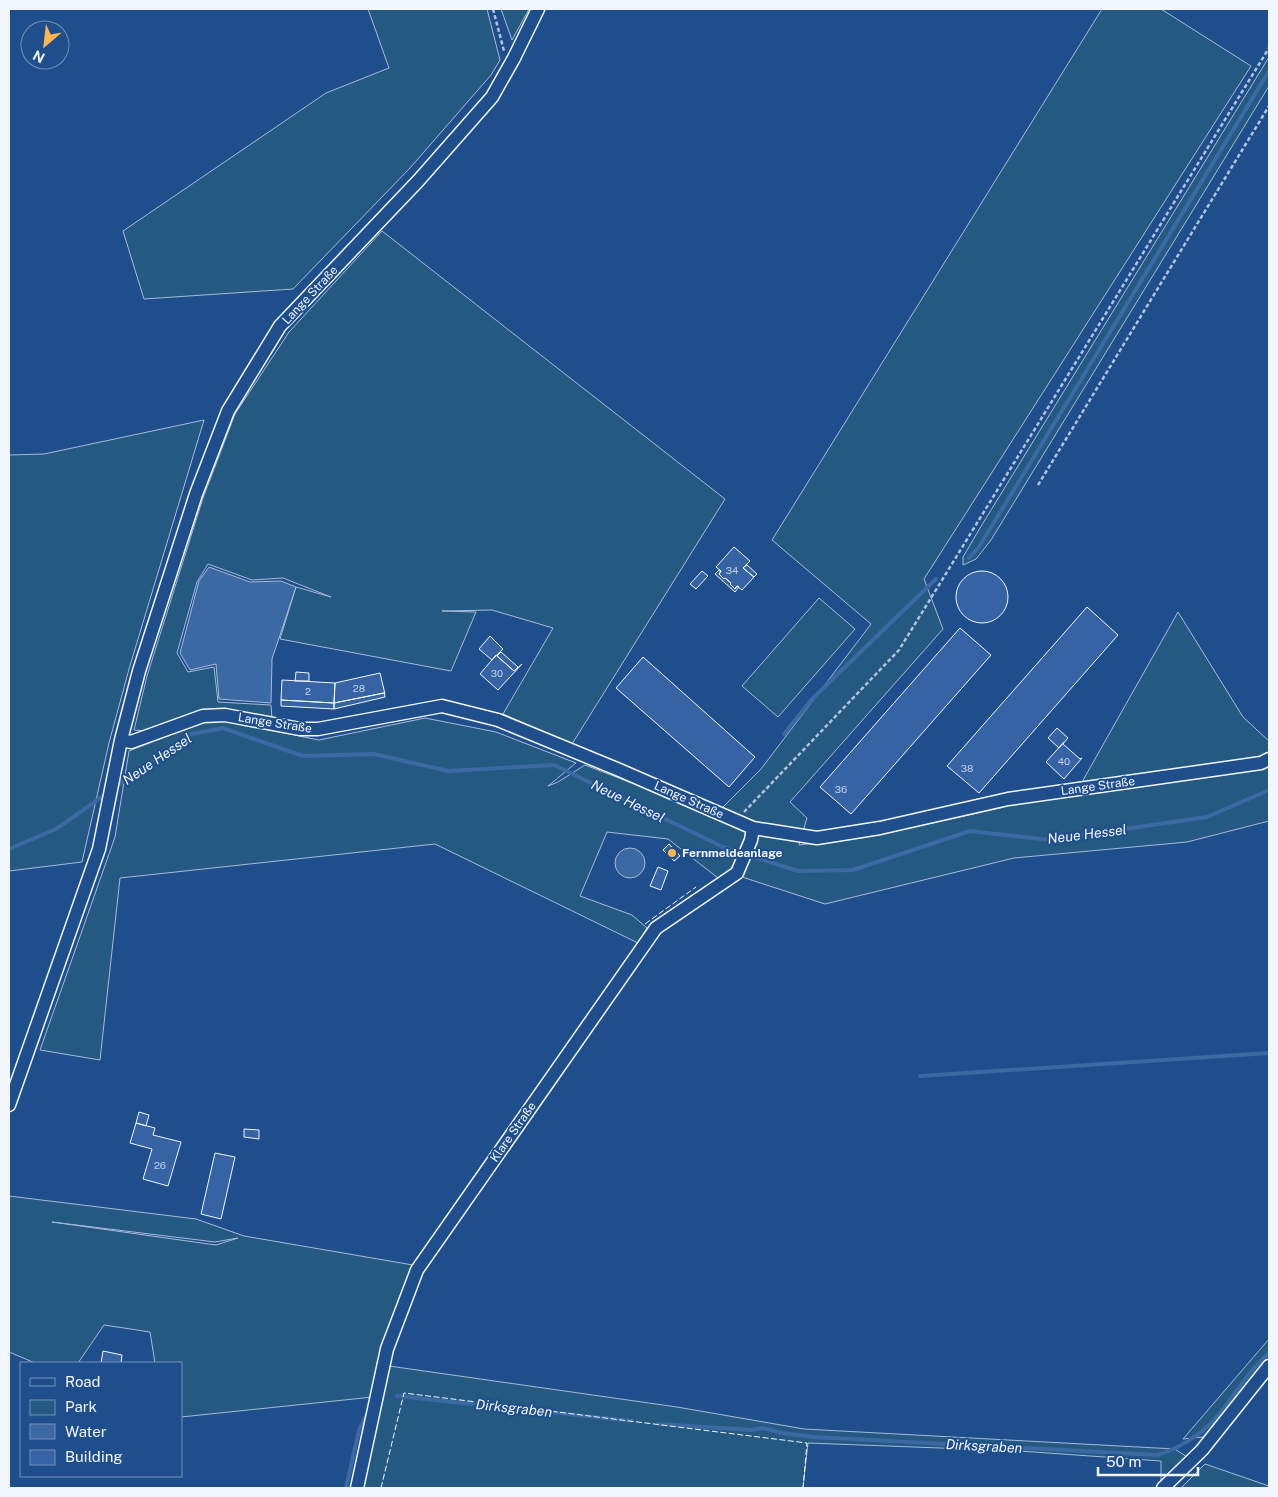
<svg xmlns="http://www.w3.org/2000/svg" width="1278" height="1497" viewBox="0 0 1278 1497" font-family="'Public Sans',sans-serif">
  <style>
    .green { fill: #245a82; stroke: #a8bbd7; fill-rule: evenodd }
    .water { fill: #3b69a3; stroke: #a8bbd7 }
    .lines { fill: none; stroke-linecap: round; stroke-linejoin: round }
    .stream { stroke: #3b69a3; stroke-width: 4 }
    .building { fill: #3563a3; stroke: #f2f6ff }
    .minor-casing { stroke: #f2f6ff; stroke-width: 15 }
    .path { stroke: #b3c4dc; stroke-width: 2.5; stroke-dasharray: 4 2.5; stroke-linecap: butt }
    .minor { stroke: #1f4e8c; stroke-width: 12 }
    .fence { stroke: #f2f6ff; stroke-width: 1; stroke-dasharray: 6 2.5; stroke-linecap: butt }
    .poi-dot { fill: #ffb74d; stroke: #1f4e8c; stroke-width: 2 }
    .labels { text-anchor: middle; dominant-baseline: central; stroke-width: 4; stroke-linejoin: round; paint-order: stroke }
    .number-label { font-size: 10px; fill: #c3d1e8 }
    .street-label { font-size: 12px; fill: #f2f6ff; stroke: #1f4e8c }
    .poi-label { font-size: 12px; font-weight: bold; fill: #f2f6ff; stroke: #1f4e8c; text-anchor: start }
    .water-label { font-size: 14px; font-style: italic; fill: #f2f6ff; stroke: #1f4e8c }
  </style>
  <rect width="100%" height="100%" fill="#1f4e8c"/>
  <path class="green" d="M368,9h119l13,51 -9,15 -81,93 -117,121 -149,10 -21,-68 203,-138 63,-25z
    M501,9h28l-17,31z
    M1102,9h59l90,57 -327,513 19,50 -153,173 17,16 -8,27 88,-12 113,-25 82,-26 96,-170 65,105 26,24v80l-82,21 -173,16 -189,46 -83,-27 -12,-6 -12,7 -50,-39 -61,-7 -27,64 52,19 15,13 -9,15 -203,-99 -315,34 -20,182 -60,-10 75,-213 14,-86 72,-28 23,-2 95,19 106,-22 71,14 80,31 -28,23 10,-4 27,-17 130,50 46,-46 110,-145 -99,-84z
    M1269,57v29l-278,454 -15,19 -13,6v-8l17,-29z
    M382,231l343,268 -153,245 -69,-30 50,-86 -61,-18 -50,1 34,1 -25,59 -171,-32 16,-52 35,10 -48,-19 -31,2 -44,-16 -11,18 -20,71 11,19 26,-5 4,35 53,3 1,14 -45,-8 -24,-1 -59,21 -10,-1 13,-54 56,-178 32,-84 54,-82z
    M204,420l-75,249 -20,74 -27,119 -73,9v-416l35,-1z
    M819,598l36,31 -77,88 -36,-31z
    M9,1196l187,23 48,17 169,29 -40,132 -192,20v-54h-26l-5,-31 -46,-7 -26,38h-43l-26,-11zM52,1222l163,20 23,-4 -22,7z
    M1269,1339v21l-65,77 -21,2z
    M389,1366l288,41 127,22 371,20 12,8 -26,26v-22l-142,-10 -211,-8 -5,45h-440z
    M1205,1464l64,22v2h-88z"/>
  <path class="water" d="M209,567l41,15 31,-1 15,6 -24,72 -1,44 -52,-4 -3,-35 -26,6 -10,-17 19,-72z
    M615 863a15 15 0 1 1 30 0a15 15 0 1 1-30 0Z"/>
  <g class="lines">
    <path class="stream" d="M969,558l10,-11 290,-476
      M784,734l29,-36 123,-119
      M114,788l78,-54 31,-6 80,28 71,-2 74,17 106,-6 169,82 75,24 55,-1 117,-39 79,9 158,-23 62,-27
      M9,849l47,-20 50,-35
      M920,1076l349,-23
      M397,1396l235,25
      M658,1424l93,6 11,-2 20,5 31,4 344,18c17,-5 37,-16 50,-28 24,-22 37,-53 62,-74
      M346,1488l13,-58 8,-16"/>
  </g>
  <path class="building" d="M734,547l16,14 -7,7 11,9 -12,13 -5,-4 -2,3 -5,-5 1,-1 -6,-5 -1,1 -5,-5 2,-3 -5,-4z
    M747,565l10,9 -3,3 -11,-9z
    M719,570l2,1 -2,3 5,5 1,-1 6,5 -1,1 5,5 2,-3 2,1 -4,5 -20,-18z
    M702,571l6,5 -12,13 -6,-5z
    M956 597a26 26 0 1 1 52 0a26 26 0 1 1-52 0Z
    M1087,607l31,28 -139,158 -32,-27z
    M960,628l31,27 -140,159 -31,-27z
    M490,636l13,13 -11,11 -13,-11z
    M501,652l17,15 -4,4 -17,-15z
    M496,655l18,16 8,-7 -24,26 -18,-16z
    M643,657l112,100 -26,30 -113,-99z
    M296,672l13,1v8h-14z
    M380,673l5,21 -1,-1 -50,10 1,-20z
    M282,680l53,3 -1,20 -53,-3z
    M384,693l1,4 -51,12v-6z
    M281,700l53,3v6l-53,-3z
    M1057,728l11,10 -9,10 -11,-10z
    M1064,742l-1,2 17,15 2,-1 -18,21 -18,-17z
    M669,844l11,12 -6,5 -11,-11z
    M658,867l10,4 -7,19 -11,-4z
    M139,1112l10,3 -3,11 -10,-3z
    M136,1123l19,5 -2,7 28,7 -13,44 -25,-7 9,-30 -22,-6z
    M244,1129l15,1v9l-15,-2z
    M215,1153l20,4 -14,62 -20,-5z
    M103,1351l19,4 -1,8h-20z"/>
  <g class="lines">
    <defs>
      <path id="minor" d="M121,740l10,2 72,-26 22,-1 75,14h18l124,-23 56,14 119,49 136,59 64,10 63,-10 128,-29 253,-36 8,-4
        M9,1105l90,-256 22,-109 18,-69 57,-177 32,-83 52,-85 138,-145 74,-84 22,-39 24,-49
        M357,1488l30,-139 30,-79 239,-342 81,-55 14,-33 2,-12
        M1163,1488l39,-38 67,-84"/>
    </defs>
    <use href="#minor" class="minor-casing"/>
    <path class="path" d="M493,9l11,42
      M1038,485l231,-379
      M744,812l155,-162 370,-602"/>
    <use href="#minor" class="minor"/>
    <path class="fence" d="M645,924l51,-37
      M381,1488l23,-95 403,50 -4,45"/>
  </g>
  <circle class="poi-dot" cx="672" cy="853" r="5"/>
  <g class="labels">
    <g class="number-label">
      <text x="732" y="570">34</text>
      <text x="497" y="673">30</text>
      <text x="359" y="688">28</text>
      <text x="308" y="691">2</text>
      <text x="1064" y="761">40</text>
      <text x="967" y="768">38</text>
      <text x="841" y="789">36</text>
      <text x="160" y="1165">26</text>
    </g>
    <g class="street-label">
      <text transform="translate(310 295) rotate(-47)">Lange Straße</text>
      <text transform="translate(275 723) rotate(9)">Lange Straße</text>
      <text transform="translate(1098 786) rotate(-8)">Lange Straße</text>
      <text transform="translate(689 800) rotate(24)">Lange Straße</text>
      <text transform="translate(513 1132) rotate(-55)">Klare Straße</text>
    </g>
    <g class="poi-label">
      <text x="682" y="853">Fernmeldeanlage</text>
    </g>
    <g class="water-label">
      <text transform="translate(157 759) rotate(-34)">Neue Hessel</text>
      <text transform="translate(628 801) rotate(26)">Neue Hessel</text>
      <text transform="translate(1087 834) rotate(-7)">Neue Hessel</text>
      <text transform="translate(514 1408) rotate(6)">Dirksgraben</text>
      <text transform="translate(984 1446) rotate(3)">Dirksgraben</text>
    </g>
  </g>
  <rect width="1278" height="1497" fill="none" stroke="#f2f6ff" stroke-width="20"/>
  <rect x="20" y="1362" width="162" height="115" fill="#1f4e8c" stroke="#7391ba"/>
  <rect x="30" y="1378" width="25" height="8" fill="#1f4e8c" stroke="#7391ba"/>
  <text x="65" y="1387" font-size="15" fill="#f2f6ff">Road</text>
  <rect x="30" y="1400" width="25" height="15" fill="#245a82" stroke="#7391ba"/>
  <text x="65" y="1412" font-size="15" fill="#f2f6ff">Park</text>
  <rect x="30" y="1424" width="25" height="15" fill="#3b69a3" stroke="#7391ba"/>
  <text x="65" y="1437" font-size="15" fill="#f2f6ff">Water</text>
  <rect x="30" y="1450" width="25" height="15" fill="#3563a3" stroke="#7391ba"/>
  <text x="65" y="1462" font-size="15" fill="#f2f6ff">Building</text>
  <g transform="translate(45 45) rotate(208)"><circle r="24" fill="#1f4e8c" stroke="#7391ba"/>
  <path d="M0-4L9 19L0 12L-9 19Z" fill="#ffb74d"/>
  <text y="-8" font-size="14" font-weight="bold" text-anchor="middle" fill="#f2f6ff">N</text>
  </g>
  <path d="M1098 1467v8h100v-8" fill="none" stroke="#f2f6ff" stroke-width="2.5"/>
  <text x="1106" y="1467" font-size="15" fill="#f2f6ff" stroke="#1f4e8c" stroke-width="4" paint-order="stroke">50 m</text>
</svg>
